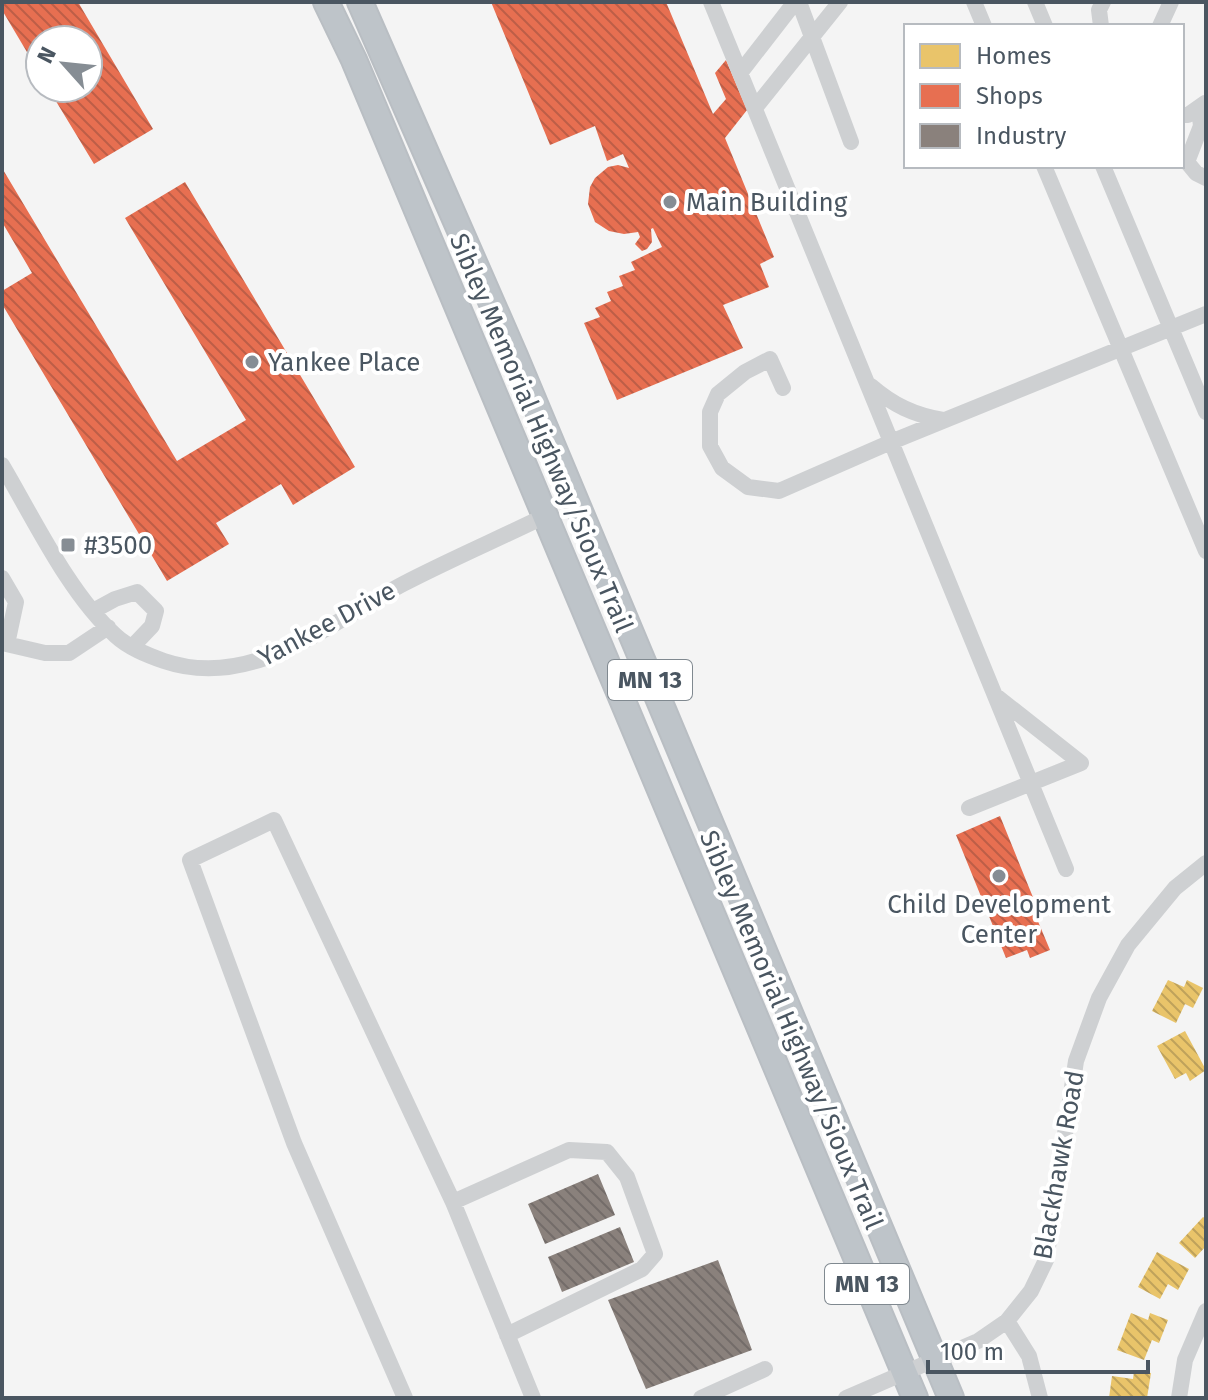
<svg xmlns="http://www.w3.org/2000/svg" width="1208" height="1400" viewBox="0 0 1208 1400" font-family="'Fira Sans',sans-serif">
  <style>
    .homes { fill: url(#homes-back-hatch) }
    .shops { fill: url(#shops-back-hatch) }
    .industry { fill: url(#industry-back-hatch) }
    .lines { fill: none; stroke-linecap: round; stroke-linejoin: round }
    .highway-casing { stroke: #b9bec3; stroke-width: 28 }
    .minor { stroke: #ced0d2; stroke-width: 16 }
    .highway { stroke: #bec4c9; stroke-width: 24 }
    .poi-dot { fill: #868d94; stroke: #fff; stroke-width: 3 }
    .labels { text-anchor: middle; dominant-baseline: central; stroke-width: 8; stroke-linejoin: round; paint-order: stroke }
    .shield { fill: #fff; stroke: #808990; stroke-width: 2 }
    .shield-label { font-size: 24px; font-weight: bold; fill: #4a5661 }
    .poi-label { font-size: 26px; fill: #4a5661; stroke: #fff; text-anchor: start }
    .street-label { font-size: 26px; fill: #4a5661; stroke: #fff }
  </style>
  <defs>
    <pattern id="homes-back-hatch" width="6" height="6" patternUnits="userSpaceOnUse" patternTransform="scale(2)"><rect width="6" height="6" fill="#e9c46a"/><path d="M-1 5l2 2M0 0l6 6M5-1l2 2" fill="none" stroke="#bfa25b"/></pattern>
    <pattern id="shops-back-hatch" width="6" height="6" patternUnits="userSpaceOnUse" patternTransform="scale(2)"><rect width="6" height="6" fill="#e76f51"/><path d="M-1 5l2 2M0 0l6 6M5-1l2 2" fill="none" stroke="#bd5e47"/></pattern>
    <pattern id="industry-back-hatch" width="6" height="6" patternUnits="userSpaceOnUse" patternTransform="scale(2)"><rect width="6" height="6" fill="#8a817c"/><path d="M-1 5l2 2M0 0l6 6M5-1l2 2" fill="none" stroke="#736c69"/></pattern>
  </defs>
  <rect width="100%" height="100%" fill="#f4f4f4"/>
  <path class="homes" d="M1168,980l16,7 3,-7 16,8 -10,20 -8,-4 -9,19 -24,-12z
    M1185,1031l21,39 -16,11 -4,-8 -11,6 -18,-33z
    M1203,1217l3,2v27l-11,12 -16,-15z
    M1157,1252l32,17 -11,21 -10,-6 -8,15 -22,-12z
    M1131,1313l17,7 2,-7 18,7 -9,23 -7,-3 -8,20 -27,-10z
    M1134,1371l17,2 -4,25h-38l3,-22 21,3z"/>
  <path class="shops" d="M2,2h76l75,127 -59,35 -46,-76h40v-48h-48v34l-38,-64z
    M491,2h175l47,112 13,-15 -11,-26 11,-13 21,50 -22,28 49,119 -14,7 9,23 -46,18 20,43 -126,52 -33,-77 16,-6 -5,-9 16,-7 -4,-9 16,-6 -4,-10 16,-6 -4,-8 31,-15 -9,-19 -2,1 1,13 -5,7 -5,2 -7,-7 5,-7 -2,-5 -14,2 -15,-3 -14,-9 -7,-18 2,-17 5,-9 13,-11 10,-2 11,3 -6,-14 -16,7 -12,-35 -45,19z
    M2,168l175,293 69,-41 -121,-202 60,-36 170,285 -62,38 -12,-21 -65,39 13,21 -62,37 -165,-277v-13l30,-18 -30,-51z
    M1000,816l41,101 -4,2 13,31 -20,8 -3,-8 -21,8 -50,-123z"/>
  <path class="industry" d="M598,1174l17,41 -70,29 -17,-40z
    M620,1227l14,35 -72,30 -14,-35z
    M718,1260l34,90 -106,39 -38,-89z"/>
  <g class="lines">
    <defs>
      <path id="highway" d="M326,2l28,58 561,1338
        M360,2l155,354 436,1042"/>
    </defs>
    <use href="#highway" class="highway-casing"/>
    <path class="minor" d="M711,2l355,867
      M799,2l52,140
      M974,2l10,24
      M1035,2l10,24
      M1101,26l-2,-16 4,-8
      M1160,26l11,-24
      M740,73l55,-71
      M755,108l85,-106
      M1199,108l2,18 -14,36 9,11 10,5
      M1182,115h6l17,-12
      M1044,166l162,385
      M1103,166l103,246
      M871,386c22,19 43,29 72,34
      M783,388l-13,-29 -25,13 -27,22 -8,18v34l12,22 26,19 31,4 112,-49 315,-128
      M2,465c32,54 67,129 114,171 13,12 31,19 48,25 88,30 165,-38 239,-77 46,-24 95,-45 142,-68
      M2,578l14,24 -9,42
      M93,611l22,-12 22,-7 19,19 -4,15 -20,21
      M2,643l43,10h24l39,-26
      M969,808l112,-45 -85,-67
      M1007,1321l22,35 11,42
      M507,1335l135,-66 13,-15 -28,-77 -20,-25 -38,-2 -116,52 80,196
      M405,1398l-111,-255 -104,-283 84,-40 179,382
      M701,1398l64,-29
      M846,1398l132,-57 29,-20 24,-30 15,-31 30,-199 23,-63 29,-53 47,-57 31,-25
      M1179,1398l6,-38 21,-49"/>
    <use href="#highway" class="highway"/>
  </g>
  <g class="poi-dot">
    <circle cx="670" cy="202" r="8"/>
    <circle cx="252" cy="362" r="8"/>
    <rect x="60" y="537" width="16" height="16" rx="4"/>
    <circle cx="999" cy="876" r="8"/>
  </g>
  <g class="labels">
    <g class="shield">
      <rect x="608" y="660" width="84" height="40" rx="6"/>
      <rect x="825" y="1264" width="84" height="40" rx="6"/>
    </g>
    <g class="shield-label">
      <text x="650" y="680">MN 13</text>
      <text x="867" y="1284">MN 13</text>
    </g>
    <g class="poi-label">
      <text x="686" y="202">Main Building</text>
      <text x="268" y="362">Yankee Place</text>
      <text x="84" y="545">#3500</text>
      <text x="999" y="904" text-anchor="middle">Child Development<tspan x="999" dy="30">Center</tspan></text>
    </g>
    <g class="street-label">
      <text transform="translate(541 433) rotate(67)">Sibley Memorial Highway/Sioux Trail</text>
      <text transform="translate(327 624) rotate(-28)">Yankee Drive</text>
      <text transform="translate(791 1030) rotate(67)">Sibley Memorial Highway/Sioux Trail</text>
      <text transform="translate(1059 1165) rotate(-80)">Blackhawk Road</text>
    </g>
  </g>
  <rect width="1208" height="1400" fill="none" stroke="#4a5661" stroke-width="8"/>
  <rect x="904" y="24" width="280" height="144" fill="#ffffff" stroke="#b7bbc0" stroke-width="2"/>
  <rect x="920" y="44" width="40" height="24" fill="#e9c46a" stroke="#b7bbc0" stroke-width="2"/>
  <text x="976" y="64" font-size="24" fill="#4a5661">Homes</text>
  <rect x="920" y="84" width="40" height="24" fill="#e76f51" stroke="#b7bbc0" stroke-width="2"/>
  <text x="976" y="104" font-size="24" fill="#4a5661">Shops</text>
  <rect x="920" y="124" width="40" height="24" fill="#8a817c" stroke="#b7bbc0" stroke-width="2"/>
  <text x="976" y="144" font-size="24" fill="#4a5661">Industry</text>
  <g transform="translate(64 64) rotate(297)"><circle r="38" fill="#ffffff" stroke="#b7bbc0" stroke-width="2"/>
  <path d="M0-6L14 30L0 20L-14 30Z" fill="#868d94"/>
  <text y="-12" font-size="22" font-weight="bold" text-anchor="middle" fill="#4a5661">N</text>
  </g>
  <path d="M928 1360v12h220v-12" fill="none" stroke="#4a5661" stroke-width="4"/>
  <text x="940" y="1360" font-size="24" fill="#4a5661" stroke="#ffffff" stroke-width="6" paint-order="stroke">100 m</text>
</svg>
